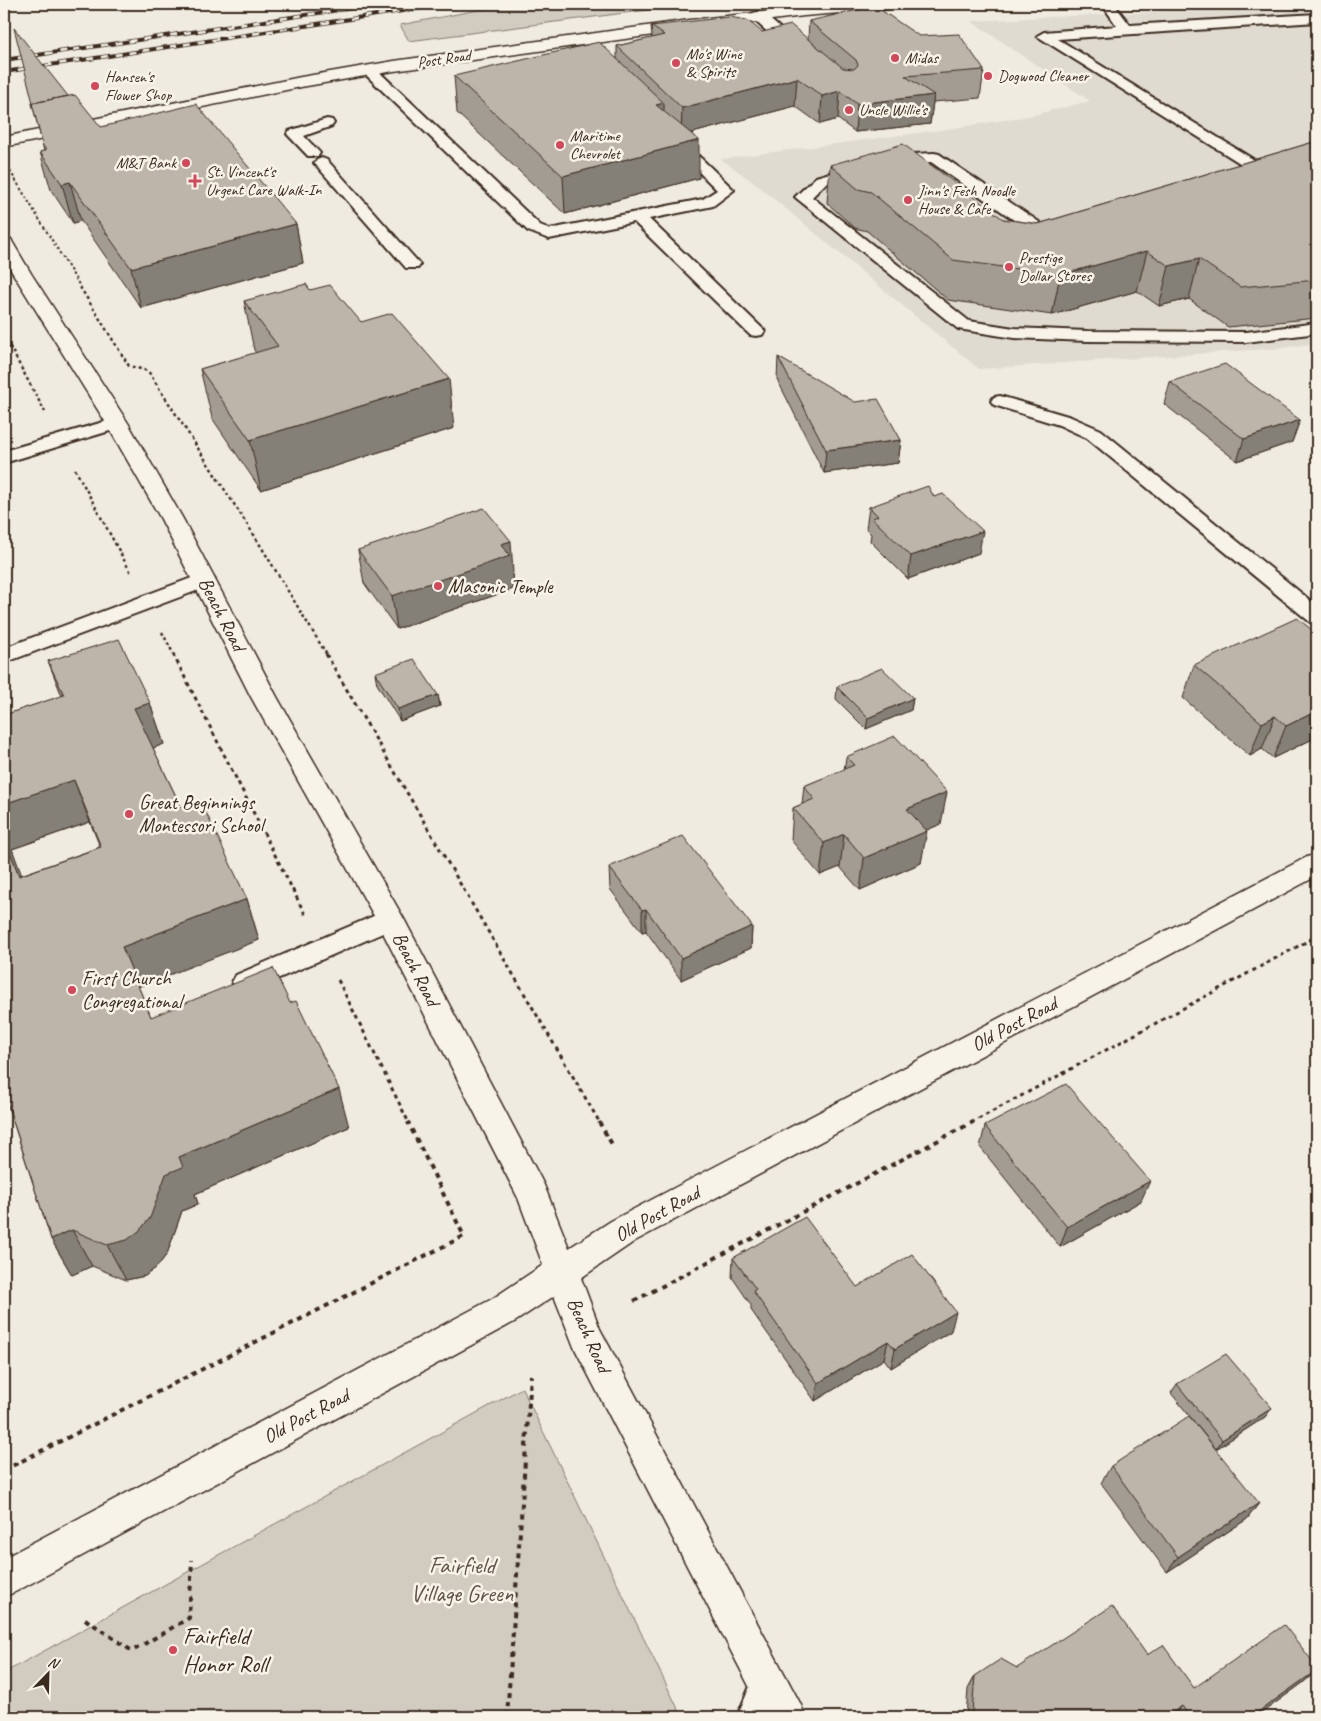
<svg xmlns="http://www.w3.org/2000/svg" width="1321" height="1721" viewBox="0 0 1321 1721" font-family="Caveat,sans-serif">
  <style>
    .built { fill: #e0dbd0 }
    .green { fill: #d1cbc0; stroke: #867a6f }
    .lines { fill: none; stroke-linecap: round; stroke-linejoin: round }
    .lane-casing { stroke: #3b2a1e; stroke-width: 4 }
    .secondary-casing { stroke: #3b2a1e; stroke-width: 3 }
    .primary-casing { stroke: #3b2a1e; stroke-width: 3 }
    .path-far3 { stroke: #3b2a1e; stroke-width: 2; stroke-dasharray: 2.5 2.5; stroke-linecap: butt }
    .path-far2 { stroke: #3b2a1e; stroke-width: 2.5; stroke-dasharray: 3 3; stroke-linecap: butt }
    .path-far1 { stroke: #3b2a1e; stroke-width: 3; stroke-dasharray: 4 4; stroke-linecap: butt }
    .path { stroke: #3b2a1e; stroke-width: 4; stroke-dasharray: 5 5; stroke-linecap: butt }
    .lane { fill: #f7f3e8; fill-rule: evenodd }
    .secondary { fill: #f7f3e8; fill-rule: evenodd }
    .primary { fill: #f7f3e8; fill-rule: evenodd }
    .rail-casing { stroke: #3b2a1e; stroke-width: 4 }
    .rail { stroke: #f7f3e8; stroke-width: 2.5; stroke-dasharray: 7; stroke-linecap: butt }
    .wall { fill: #a39c92; stroke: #3b2a1e; fill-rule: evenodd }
    .shaded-wall { fill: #847f77; stroke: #3b2a1e }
    .building { fill: #bdb5aa; stroke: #3b2a1e }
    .poi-dot { fill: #d1495b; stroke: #f7f3e8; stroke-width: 2 }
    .labels { text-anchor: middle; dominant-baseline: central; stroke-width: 5; stroke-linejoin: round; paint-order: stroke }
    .far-poi-label { font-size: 16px; fill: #3b2a1e; stroke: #f7f3e8; text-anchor: start }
    .far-street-label { font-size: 16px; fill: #3b2a1e; stroke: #f7f3e8 }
    .poi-label { font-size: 20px; fill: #3b2a1e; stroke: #f7f3e8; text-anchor: start }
    .street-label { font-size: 20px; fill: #3b2a1e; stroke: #f7f3e8 }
    .near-park-label { font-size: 24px; fill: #605246; stroke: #f7f3e8 }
    .near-poi-label { font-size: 24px; fill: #3b2a1e; stroke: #f7f3e8; text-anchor: start }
  </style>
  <rect width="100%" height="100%" fill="#efebe0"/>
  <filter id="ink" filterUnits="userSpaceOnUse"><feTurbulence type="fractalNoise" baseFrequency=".02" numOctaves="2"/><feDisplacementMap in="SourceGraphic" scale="10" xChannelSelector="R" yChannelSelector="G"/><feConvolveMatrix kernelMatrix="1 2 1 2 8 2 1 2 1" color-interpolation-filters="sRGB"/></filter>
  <g filter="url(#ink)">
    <path class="built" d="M1317,4v339l-35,5 -303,21 -222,-184 -36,-26 227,-30 81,-13 61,-15 -119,-80z"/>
    <path class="green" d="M509,4h185l-285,37 -9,-16z
      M522,1388l160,329h-678v-44z"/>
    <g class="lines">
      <defs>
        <path id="lane" d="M1102,4h12l16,21 187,-11v8l-259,17 211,130 3,3 -3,3h-10l-222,-139 7,-4 73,-6z
          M758,12l5,1 38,34 2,3 -2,3h-10l-38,-34 -2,-3 2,-3z
          M369,66l5,1 166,158 10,4 153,-30 14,-9 -48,-48 2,-3h10l53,51 -21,16 -64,13 116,112 -3,4 -6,1 -6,-1 -116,-113 -85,17 -21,-8 -164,-158 -2,-3z
          M327,119l5,1 2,3 -2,3 -28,10 16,17 -2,3h-10l-21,-22 2,-3z
          M934,153l5,1 122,83 -5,4h-12l-113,-79 -38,1 -67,20 -14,14 157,124 45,7 73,3 159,1 71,-9v10l-71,9 -159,-1 -73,-3 -56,-9 -163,-132 21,-20 76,-22z
          M322,158l5,2 91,102 2,3 -2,3h-12l-89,-102 -3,-3 3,-3z
          M1000,396l71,21 30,13 216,176v18l-7,-2 -223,-184 -28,-13 -65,-20 -3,-4 3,-4z
          M117,418l6,1 3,4 -3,4 -119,36v-12z
          M205,573l7,2 3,5 -3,5 -208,78v-15z
          M390,909l9,3 3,7 -3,7 -145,63 -9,3 -9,-3 -4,-7 4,-7z
          M768,1667l12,5 5,12 -14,33h-34l19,-45z"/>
        <path id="secondary" d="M4,237l7,2 2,4 19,32 96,148 55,96 94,178 127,222 140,266 25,63 42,-27 696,-364 10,-3v22l-682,365 -54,37 19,51 200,374 6,14h-41l-191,-370 -20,-51 -38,25 -499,270 -13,6v-39l488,-259 51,-34 -25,-67 -140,-275 -127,-226 -90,-178 -55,-96 -102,-164z"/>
        <path id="primary" d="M836,4h60l-3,3 -5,2 -84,7 -114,14 -296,41 -93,16 -297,60v-10l297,-60 93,-16 296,-41z"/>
      </defs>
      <use href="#lane" class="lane-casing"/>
      <use href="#secondary" class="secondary-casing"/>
      <use href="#primary" class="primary-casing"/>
      <path class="path-far3" d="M10,171l71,117"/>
      <path class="path-far2" d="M80,287l49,79 19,5 106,164 73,120
        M4,336l41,76
        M75,469l56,104
        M162,632l12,23"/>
      <path class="path-far1" d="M173,654l134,264
        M326,654l274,469
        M338,980l71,143
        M971,1123l346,-187"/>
      <path class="path" d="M599,1122l14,24
        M634,1301l339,-179
        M4,1470l460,-234 -56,-114
        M85,1619l47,32 57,-33 3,-58
        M507,1717l24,-342"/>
      <use href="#lane" class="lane"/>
      <use href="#secondary" class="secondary"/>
      <use href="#primary" class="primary"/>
      <defs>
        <path id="rail" d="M4,60l375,-56
          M4,72l444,-68"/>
      </defs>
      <use href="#rail" class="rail-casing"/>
      <use href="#rail" class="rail"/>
    </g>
    <path class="wall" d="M809,21l110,15 65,34 -4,28 -47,4 -3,22 -75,8 -17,-13 -18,5 -25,-18 -103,27 7,45 -134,36 -108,-101 -3,-37 163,-17v-13l35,-8 -1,-12 111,6 46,7z
      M68,96l33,31 195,97 7,39 -162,45 -60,-87 -8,2 -22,-33 -11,-38 4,-1 -12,-48z
      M1317,141v177l-89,9 -39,-28 -30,7 -22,-15 -85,24 -104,-15 -81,-69 -12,-3 -28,-25 3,-38 173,54 35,5z
      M310,290l51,32 93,106 -193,62 -49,-72 -12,-49 56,-16 -2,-3 -10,-49z
      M778,357l123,83 -3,23 -74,10 -47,-94z
      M1170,382l130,38 -8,22 -55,19 -73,-57z
      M934,497l45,56 -71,26 -38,-38 1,-7 -5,-5 3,-22z
      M358,550l155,23 -1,1 1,15 -116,40 -33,-46z
      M1317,634v103l-44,21 -11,-9 -12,7 -67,-58 11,-33z
      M48,661l102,42 14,41 -11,4 28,59 66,92 12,41 -121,46 13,31 198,110 -154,67 3,10 -16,7 -15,43 -10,13 -12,9 -19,4 -34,-14 -20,9 -21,-36 -46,-142 -1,1v-383l58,-19zM90,822l10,25 -79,28 -9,-26z
      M375,673l63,22 2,11 -40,15 -23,-37z
      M837,687l76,11 -2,12 -45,19 -30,-30z
      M846,757l95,67 -15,6 -5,33 -61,27 -20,-23 -20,8 -29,-35 2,-32 9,-4 2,-18 40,-16z
      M609,867l143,59 -1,22 -70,32 -35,-49 -4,1 -32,-43z
      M985,1126l156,75 -81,46 -80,-100z
      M733,1258l124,29 94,44 -60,37 -7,-9 -69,42 -64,-91v-5l-19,-28z
      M1177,1384l95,24 -7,9 -49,32 -45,-56z
      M1111,1466l148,37 -12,16 -80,53 -66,-89z
      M1147,1655l47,33 123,-18 -13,12 -48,35h-290l2,-28 7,-13 42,-8z"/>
    <path class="shaded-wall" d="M797,78l-2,28 -114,30 1,-28z
      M840,91l-2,28 -18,5 2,-28z
      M934,95l-4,29 -75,8 2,-28z
      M664,103v38l-8,-36z
      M699,140v38l-134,36 -2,-38z
      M70,182l11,39 -8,2 -11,-39z
      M296,224l7,39 -162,45 -10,-40z
      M1147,251l-10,40 -85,24 8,-40z
      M1199,259l-10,40 -30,7 10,-40z
      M449,379l5,49 -193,62 -11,-50z
      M1300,420l-8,22 -55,19 7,-22z
      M901,440l-3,23 -74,10 2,-23z
      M983,531l-4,22 -71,26 3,-23z
      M511,541l2,32 -1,1 1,15 -116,40 -5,-33 109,-52z
      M438,695l2,11 -40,15 -2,-12z
      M913,698l-2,12 -45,19 2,-11z
      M150,703l14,41 -16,6 -14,-42z
      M1317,711v26l-44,21 13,-32z
      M1275,716l-13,33 -12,7 12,-33z
      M74,780l16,42 -78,27 25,67 -18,-40 -15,-40v-32z
      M947,792l-6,32 -40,17 6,-32z
      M927,831l-6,32 -61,27 4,-32z
      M844,834l-4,33 -20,8 4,-32z
      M247,899l12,41 -121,47 -16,-40z
      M646,909v22l-4,1v-22z
      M752,926l-1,22 -70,32v-22z
      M339,1089l10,38 -154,67 3,10 -16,7 -15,43 -10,13 -12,9 -19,4 -19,-35 59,-71 13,-17z
      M1150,1181l-9,20 -81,46 7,-20z
      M72,1230l20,36 -20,9 -21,-36z
      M956,1312l-5,19 -60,37 4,-19z
      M888,1341l-4,18 -69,42 3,-18z
      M1272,1408l-7,9 -49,32 6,-9z
      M1259,1503l-12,16 -80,53 11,-15z
      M1317,1670l-13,12 -48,35h-5z
      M1182,1706l-10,11h-6z"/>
    <path class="building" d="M875,6l44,30 40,-2 25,36 -79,6 29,19 -77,9 -17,-13 -18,5 -25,-18 -115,30 -65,-62 47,-11 -13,-9 78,-9 18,3 15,12 29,-7 52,43 11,1 4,-4 -2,-5 -47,-39z
      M14,28l54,68 -35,7z
      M599,42l65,61 -8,2 43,35 -136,36 -109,-100z
      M75,95l26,32 95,-23 100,120 -165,44 -61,-86 -8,2 -22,-32 6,-2 -3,-4 -11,-43z
      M1317,141v139l-77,7 -41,-28 -30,7 -22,-15 -87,24 -107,-15 -82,-68 -13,-3 -28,-24 73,-21 100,75 35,5z
      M306,284l4,6 20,-5 31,37 31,-9 57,66 -199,61 -50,-71 78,-23 -34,-45z
      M778,357l77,45 23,-3 23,41 -75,10z
      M1225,364l75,56 -56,19 -74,-57z
      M928,486l6,11 9,-3 40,37 -72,25 -39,-38 6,-2 -9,-9z
      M484,508l27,33 -10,3 9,12 -118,40 -34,-46z
      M1297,618l20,16v77l-31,15 -11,-10 -13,7 -68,-58z
      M119,639l31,64 -16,5 47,99 19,-7 47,99 -125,48 29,70 122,-49 17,35 6,-2 43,88 -160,68 4,10 -17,7 -16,44 -11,13 -12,9 -20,5 -35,-15 -21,9 -47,-146v-257l15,40 82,-29 -27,-67 -70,24v-89l60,-20 -16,-34z
      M414,659l24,36 -40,14 -23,-36z
      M882,668l31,30 -45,20 -31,-31z
      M895,736l52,56 -40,17 20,22 -63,27 -20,-24 -20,9 -31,-35 21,-9 -10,-13 50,-21 -8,-8z
      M683,836l69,90 -71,32 -35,-49 -4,1 -33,-43z
      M1066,1084l84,97 -83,46 -82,-101z
      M805,1217l52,70 55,-33 44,58 -61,37 -7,-8 -70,42 -65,-92 3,-2 -23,-31z
      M1226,1354l46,54 -50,32 -45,-56z
      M1189,1416l70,87 -81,54 -67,-91z
      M1112,1606l35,49 16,-10 31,43 90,-63 33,42v3l-66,47h-61l-8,-11 -16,11h-190l-4,-6 3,-35 26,-17 16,9z"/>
  </g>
  <g class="poi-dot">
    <circle cx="895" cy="58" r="5"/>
    <circle cx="676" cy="63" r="5"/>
    <circle cx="988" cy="76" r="5"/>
    <circle cx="95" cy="86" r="5"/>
    <circle cx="849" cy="110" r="5"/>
    <circle cx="560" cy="145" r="5"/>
    <circle cx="186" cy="163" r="5"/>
    <path d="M192.5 173.5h5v5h5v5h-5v5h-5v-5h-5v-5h5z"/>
    <circle cx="908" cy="200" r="5"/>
    <circle cx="1009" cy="267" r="5"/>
    <circle cx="438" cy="586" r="5"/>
    <circle cx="129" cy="814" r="5"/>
    <circle cx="72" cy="990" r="5"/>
    <circle cx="173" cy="1650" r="5"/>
  </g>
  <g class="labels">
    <g class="far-poi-label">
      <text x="686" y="54">Mo's Wine<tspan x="686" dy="18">&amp; Spirits</tspan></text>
      <text x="905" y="58">Midas</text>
      <text x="998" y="76">Dogwood Cleaner</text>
      <text x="105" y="77">Hansen's<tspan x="105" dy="18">Flower Shop</tspan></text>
      <text x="859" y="110">Uncle Willie's</text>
      <text x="570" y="136">Maritime<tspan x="570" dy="18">Chevrolet</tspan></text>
      <text x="176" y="163" text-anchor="end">M&amp;T Bank</text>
      <text x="206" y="172">St. Vincent's<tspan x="206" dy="18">Urgent Care Walk-In</tspan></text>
      <text x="918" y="191">Jinn's Fesh Noodle<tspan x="918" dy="18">House &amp; Cafe</tspan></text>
      <text x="1019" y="258">Prestige<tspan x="1019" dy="18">Dollar Stores</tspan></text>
    </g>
    <g class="far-street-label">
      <text transform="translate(444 59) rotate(-8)">Post Road</text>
    </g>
    <g class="poi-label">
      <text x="448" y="586">Masonic Temple</text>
      <text x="139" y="802">Great Beginnings<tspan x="139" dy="23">Montessori School</tspan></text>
      <text x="82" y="978">First Church<tspan x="82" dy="23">Congregational</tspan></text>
    </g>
    <g class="street-label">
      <text transform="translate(222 614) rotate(63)">Beach Road</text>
      <text transform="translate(416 969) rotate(63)">Beach Road</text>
      <text transform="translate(1014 1024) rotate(-28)">Old Post Road</text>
      <text transform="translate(657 1214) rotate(-29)">Old Post Road</text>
      <text transform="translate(589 1335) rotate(66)">Beach Road</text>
      <text transform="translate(306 1416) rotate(-28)">Old Post Road</text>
    </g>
    <g class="near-park-label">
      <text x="462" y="1565">Fairfield<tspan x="462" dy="28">Village Green</tspan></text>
    </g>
    <g class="near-poi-label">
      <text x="183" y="1636">Fairfield<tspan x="183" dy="28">Honor Roll</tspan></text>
    </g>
  </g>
  <rect width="1321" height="1721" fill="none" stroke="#f7f3e8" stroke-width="20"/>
  <rect x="10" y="10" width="1301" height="1701" fill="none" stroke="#3b2a1e" stroke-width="2" filter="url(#ink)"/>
  <g transform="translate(48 1674) rotate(23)" stroke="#f7f3e8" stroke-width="4" paint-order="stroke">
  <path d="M0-4L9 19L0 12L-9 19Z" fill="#3b2a1e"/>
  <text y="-8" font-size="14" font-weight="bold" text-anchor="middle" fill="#3b2a1e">N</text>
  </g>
</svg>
